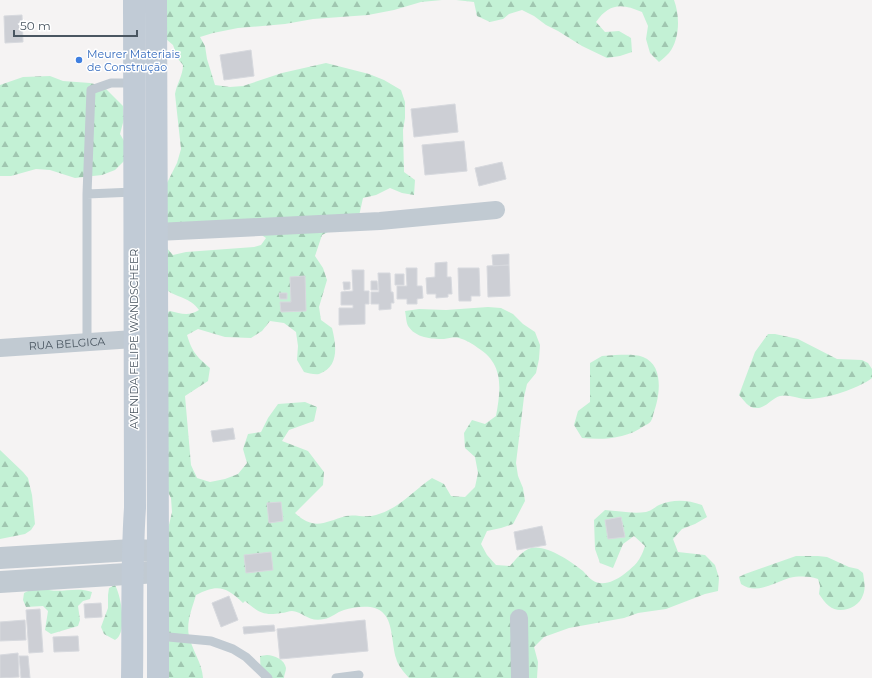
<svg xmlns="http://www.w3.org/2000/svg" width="872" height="678" viewBox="0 0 872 678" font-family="Montserrat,sans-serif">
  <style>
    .forest { fill: url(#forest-firs) }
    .building { fill: #cdcfd5; stroke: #d7d9de }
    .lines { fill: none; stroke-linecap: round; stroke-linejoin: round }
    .service { stroke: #c1cad2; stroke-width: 9 }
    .minor { stroke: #c1cad2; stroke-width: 18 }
    .tertiary { stroke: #c1cad2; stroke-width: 22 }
    .secondary { stroke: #c1cbd6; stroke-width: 22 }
    .shop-dot { fill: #3f7fe0; stroke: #fff; stroke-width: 1.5 }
    .labels { text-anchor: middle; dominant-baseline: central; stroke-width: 3; stroke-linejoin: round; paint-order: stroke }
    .shop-label { font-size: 11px; fill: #366cbe; stroke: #fff; text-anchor: start }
    .street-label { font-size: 11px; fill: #4a5661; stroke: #fff }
  </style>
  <defs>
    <pattern id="forest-firs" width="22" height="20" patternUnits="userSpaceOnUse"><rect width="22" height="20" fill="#c3f1d5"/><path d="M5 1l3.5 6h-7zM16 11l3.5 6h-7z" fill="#a0c6b0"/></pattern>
  </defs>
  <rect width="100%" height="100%" fill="#f5f3f3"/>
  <path class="forest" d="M164,0h278l-21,2 -27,8 -26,5 -55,4 -28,5 -47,4 -25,5 -13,4 5,9 2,13 8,26 15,2 13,-1 39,-13 44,-10 43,11 15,6 17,10 4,12v16l-2,12 1,42 11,8 -1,15 -12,-2 -12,-5 -14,7 -13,3 -4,18 -37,19 -7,21 8,12 4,12 -8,27 2,13 11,8c4,16 8,39 -13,46 -4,1 -11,-1 -15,-2l-7,-12 1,-14 -2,-14 -12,-9 -14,-2 -8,10 -11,7 -26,-1 -27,-8 -11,6c5,17 10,22 23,33l-2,13 -23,15 6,69 6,13 13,4 15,-3 13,-5 9,-11 -4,-14 5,-15 13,-2 7,-14 10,-14 27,-2 12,5 -3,14 -25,9 -7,11 26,10 16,21 -1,13 -28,28c19,18 30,9 51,3 9,-2 20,2 30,-1 24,-7 37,-24 56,-37l12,6 7,12 14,1 10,-10 3,-14 -3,-16 -10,-9 -1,-15 8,-13 13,4 11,-8c5,-27 8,-52 -18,-68 -5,-4 -12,-8 -19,-10 -4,-1 -10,0 -15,1 -13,0 -28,-1 -36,-13 -2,-4 -2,-11 -3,-15l14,-2 27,1 42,-3 13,1 12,6 10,10 12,8 5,13 -1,14 -3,14 -9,11 -3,13 -8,66 2,13 5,12 2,13 -12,23 -12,4 -14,3 -6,13 6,11 9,10 14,1c6,-7 12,-15 21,-18 15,-4 41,14 52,23 3,3 6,7 9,9 10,7 23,1 31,-5 13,-10 17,-14 22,-29l-11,-10 -11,8 -10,24 -13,-5 -5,-14 -1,-29 11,-10c14,1 27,4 41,2 5,-1 9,-5 13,-7 15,-6 28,-5 43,0l5,12 -12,7 -13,5 -9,10 5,13 27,3 10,10 4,13 -1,13 -13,3 -39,15 -28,4 -14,5 -55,10 -25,9 -10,10 4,15 -1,16h-128c-5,-6 -11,-12 -13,-20 -4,-12 -3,-35 -12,-44 -9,-11 -29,-7 -40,-4 -7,2 -13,8 -20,9 -15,4 -22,-8 -32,-8 -3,0 -7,2 -11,2 -18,3 -23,-1 -36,-12l-2,2c-17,-17 -26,-19 -47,-8 -4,14 -10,27 -7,41 3,14 13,27 14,42h-43l5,-136 7,-30 -1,-14 -6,-12 -1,-172 6,-3c11,3 20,5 29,-1 -9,-13 -22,-12 -34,-21v-43l8,9 13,-3 68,-5 7,-2 5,-7 -6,-4 -93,1v-52l10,-20 4,-14 -6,-55c2,-11 8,-19 8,-29l-5,-6 -5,-14 -7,-6z
    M456,0h218c6,16 6,39 -5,53 -3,3 -6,6 -10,9l-9,-9 -4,-14 2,-13 -6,-14c-20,-9 -33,-9 -46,10l9,10 14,-1 12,7 1,14 -12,4 -13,2 -25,-12 -24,-15 -12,-6 -12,-9 -12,-6 -13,4 -6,5 -13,3 -13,-6 -3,-14z
    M50,76l13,5 27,2 13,3 20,20 1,13 -4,15 7,12 -2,14 -10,10 -13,5 -27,3 -25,-8 -14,-1 -25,7h-11v-91l23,-8z
    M768,334h7l23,5 39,20 25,1 6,3 4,6v9c-14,11 -49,22 -67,21 -8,-1 -17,-5 -25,-3 -8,2 -15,13 -24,12 -8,0 -12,-8 -17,-13l16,-43z
    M615,355c9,0 20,-1 28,2 21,8 17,38 11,55 -1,2 -1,6 -3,9 -1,2 -5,4 -7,5 -18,13 -41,14 -62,12l-8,-13 4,-14 12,-9v-39l12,-7z
    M0,450l23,22 5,6 4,17 3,29 -4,6 -6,4 -25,5z
    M796,556h22l9,1 22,10 9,2 5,4c1,7 3,15 0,22 -4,13 -24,20 -34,11 -4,-3 -7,-8 -10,-12l1,-8 -2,-7c-10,-3 -19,-3 -29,-1 -16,5 -33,17 -48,6l-2,-7 6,-3z
    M115,585c6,11 11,40 4,51 -1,2 -3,3 -4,4l-11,-6 -3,-7 7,-19v-13l1,-7z
    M44,589c16,5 32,-3 48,3l-2,7 -7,2 -5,5 2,14 -2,6 -27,8 -6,-4 3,-19 -5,-5 -17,1 -3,-7 1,-7 6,-3z
    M267,655c7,0 18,5 19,13 0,3 -2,7 -2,10h-23l-1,-22z"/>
  <path class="building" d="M22,15l1,27 -18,1 -1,-27z
    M251,50l3,26 -30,4 -4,-25z
    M455,104l3,28 -44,5 -3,-28z
    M464,141l3,30 -42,4 -3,-30z
    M502,162l4,17 -27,7 -4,-18z
    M509,254v11l-16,1 -1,-11z
    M447,262v15h4l1,17h-4v3l-12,1v-4h-9l-1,-16 9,-1v-14z
    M509,265l1,31 -22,1 -1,-31z
    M406,268h11v18h5l1,12 -6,1v5h-10v-5h-10v-13h10z
    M458,268h21l1,28h-9v5h-12z
    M352,270h12v21h5v13h-4v20l-26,1v-17h14v-3h-12v-13l12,-1z
    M378,273h12l1,19h2l1,11h-3v6l-12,1v-6h-8v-12h8z
    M395,274h9v11h-9z
    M305,276l1,35 -25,1 -1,-10h11l-1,-25z
    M371,281h6l1,9h-7z
    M343,282h7v7l-6,1z
    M279,293h8v6h-7z
    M233,428l2,11 -22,3 -2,-11z
    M281,502l2,19 -14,2 -2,-20z
    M621,517l4,20 -17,2 -3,-19z
    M542,526l4,19 -29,5 -3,-18z
    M271,552l2,18 -27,3 -2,-18z
    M229,596l9,24 -17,7 -9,-24z
    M101,603l1,14 -17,1 -1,-14z
    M40,609l3,43 -14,1 -3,-43z
    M25,620l1,20 -26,1v-19z
    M365,620l3,31 -88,8 -3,-30z
    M274,625l1,6 -31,3 -1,-7z
    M78,636l1,15 -25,1 -1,-15z
    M18,653l1,24 -19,1v-23z
    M19,656h9l2,22h-9z"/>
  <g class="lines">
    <path class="service" d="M87,194l47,-2
      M87,342v-148l4,-104 20,-7h23
      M158,636l53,5 22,8 13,8 22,21
      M336,678l23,-3"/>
    <g class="minor">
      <path d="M157,232l223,-11 116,-11"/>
      <path id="s1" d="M0,348l134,-9"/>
      <path d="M519,618l1,60"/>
    </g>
    <path class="tertiary" d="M0,558l132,-8 26,1
      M0,582l158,-10"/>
    <path class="secondary" d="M156,0l2,551v127
      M132,678c1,-57 -1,-113 3,-170l-1,-508"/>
  </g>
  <circle class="shop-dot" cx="79" cy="60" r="4"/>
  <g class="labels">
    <g class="shop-label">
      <text x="87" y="54">Meurer Materiais<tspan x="87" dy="13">de Construção</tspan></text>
    </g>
    <g class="street-label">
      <text transform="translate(134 339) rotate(-90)">AVENIDA FELIPE WANDSCHEER</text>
      <text stroke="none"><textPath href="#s1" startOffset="67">RUA BELGICA</textPath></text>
    </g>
  </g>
  <path d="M14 30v6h123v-6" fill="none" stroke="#4a5661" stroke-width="2"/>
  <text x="20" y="30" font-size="12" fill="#4a5661" stroke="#ffffff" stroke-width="3" paint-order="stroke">50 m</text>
</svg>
